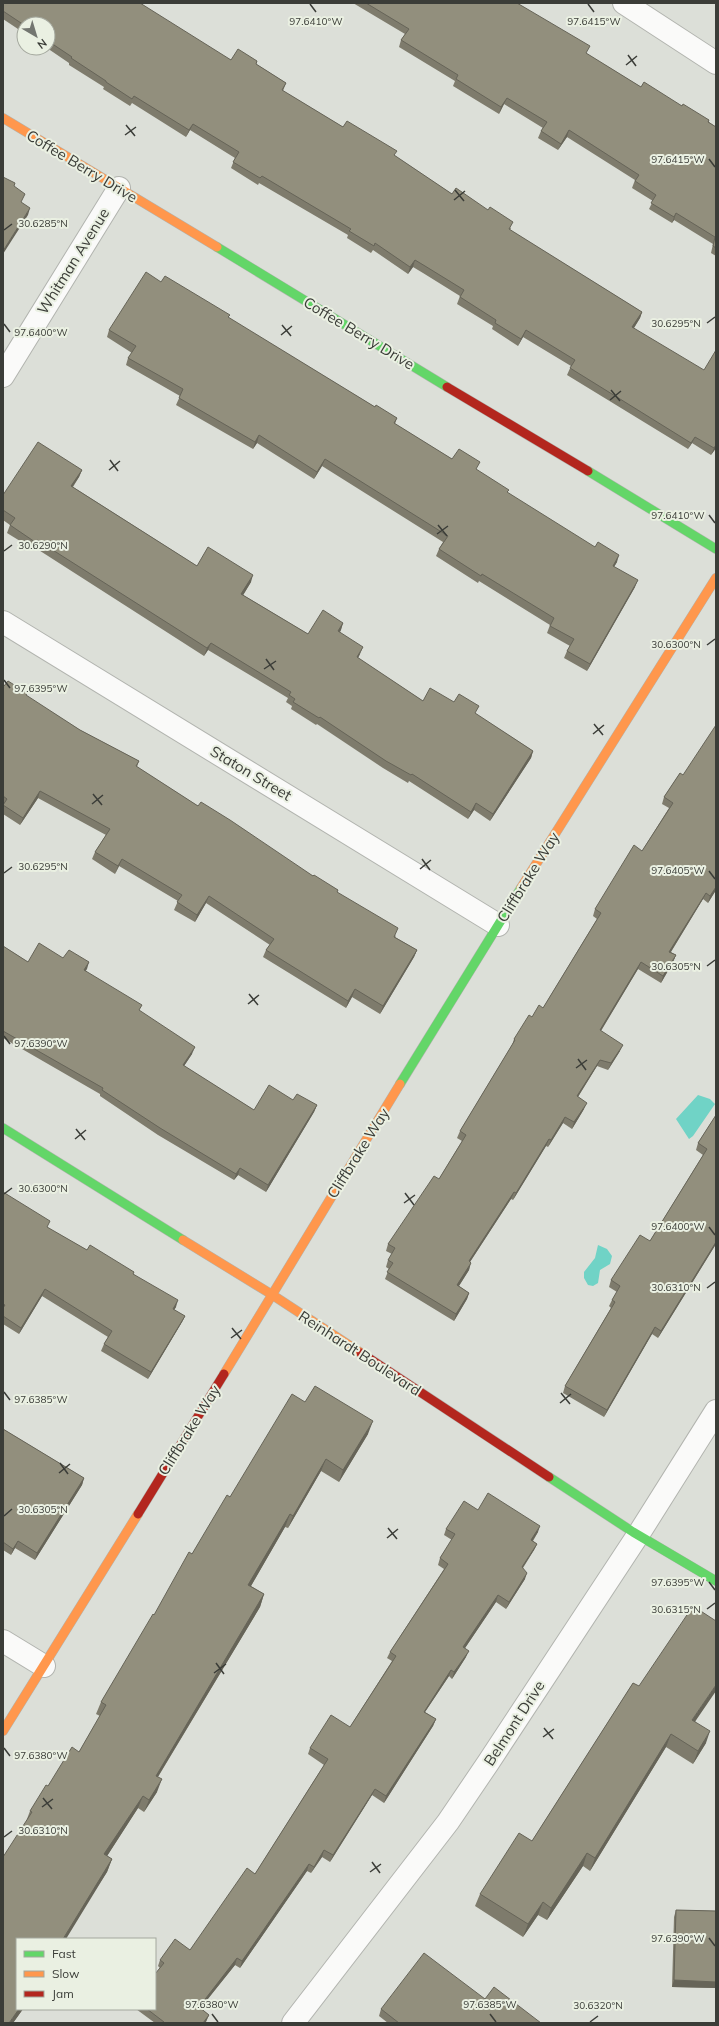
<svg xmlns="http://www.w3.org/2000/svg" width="719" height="2026" viewBox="0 0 719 2026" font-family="Mulish,sans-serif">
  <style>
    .water { fill: #70d3c6 }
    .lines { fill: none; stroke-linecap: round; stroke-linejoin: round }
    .street-casing { stroke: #b2b4af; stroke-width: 24 }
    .fast-casing { stroke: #b2b4af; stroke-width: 10 }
    .slow-casing { stroke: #b2b4af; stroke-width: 10 }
    .jam-casing { stroke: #b2b4af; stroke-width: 10 }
    .street { stroke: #fafaf9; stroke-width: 22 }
    .fast { stroke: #63d668; stroke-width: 9 }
    .slow { stroke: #ff974d; stroke-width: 9 }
    .jam { stroke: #b3261e; stroke-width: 9 }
    .wall { fill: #7e7b6c }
    .shaded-wall { fill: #666458 }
    .building { fill: #928f7d; stroke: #666458 }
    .ticks { fill: none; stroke: #3b3d38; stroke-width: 1.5 }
    .labels { text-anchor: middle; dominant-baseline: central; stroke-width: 4; stroke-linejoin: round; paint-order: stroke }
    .street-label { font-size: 15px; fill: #3b3d38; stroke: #eaf0e2 }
    .ticks-label { font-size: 10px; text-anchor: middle; fill: #3b3d38; stroke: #eaf0e2; stroke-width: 4; stroke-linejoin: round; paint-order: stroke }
  </style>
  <rect width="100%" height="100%" fill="#dcdfd8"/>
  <path class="water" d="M698,1095l12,4 5,5 -22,32 -4,3 -13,-20z
    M598,1245l9,4 5,7 -2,8 -10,6 -2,13 -5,3 -5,-1 -4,-7v-6l11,-14z"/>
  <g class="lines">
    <defs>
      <path id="street" d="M624,3l92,60
        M3,376l116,-188
        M3,622l495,303
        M3,1641l41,25
        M293,2023l155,-201 40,-59 150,-228 78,-124"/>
      <path id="fast" d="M217,247l230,140
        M588,471l128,78
        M400,1084l121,-196
        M3,1128l180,112
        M549,1477l84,55 83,49"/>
      <path id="slow" d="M3,118l214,129
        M521,888l195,-310
        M183,1240l88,54 90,59
        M224,1374l176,-290
        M3,1731l135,-217"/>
      <path id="jam" d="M447,387l141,84
        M361,1353l188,124
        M138,1514l86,-140"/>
    </defs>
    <use href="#street" class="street-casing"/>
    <use href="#fast" class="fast-casing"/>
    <use href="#slow" class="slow-casing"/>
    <use href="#jam" class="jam-casing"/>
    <use href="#street" class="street"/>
    <use href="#fast" class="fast"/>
    <use href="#slow" class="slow"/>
    <use href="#jam" class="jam"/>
  </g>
  <path class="wall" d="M3,3l228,57 26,1 -1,3 30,19 -3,8 60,36 52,29 57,38 59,34 -1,2 132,82 -2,6 -6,10 82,120 -5,7 -19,-12 -4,6 -121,-74 4,-9 -48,-29 -5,9 -26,-17 1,-3 -36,-22 3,-8 -37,-23 -10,-6 -5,7 -35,-24 -2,3 -24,-15 1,-3 -89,-52 -1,2 -27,-17 4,-10 -45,-28 -4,7 -54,-34 -2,3 -27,-17 1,-2 -35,-22v-2l-22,-15h1v-24h-24v9l-21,-14z
    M353,3h164l70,51 54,33 41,19 27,14v2l7,5v129l-5,-3 2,-9 -39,-24 -2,3 -23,-14 4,-8 -21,-13 3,-8 -68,-43 -9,13 -20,-12 3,-7 2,-3 -39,-24 -5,10 -46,-28 2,-5 -56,-34 2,-7 4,-6z
    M229,318l146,89 22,11 -2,6 57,35 25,11 31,23 109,69 -3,5 21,20 -48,84 -23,-13 3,-7 3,-5 -23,-13 3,-8 -71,-44 -1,2 -42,-27 3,-7 4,-7 -121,-76 -8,13 -57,-36 -4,6 -77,-44 4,-9 -54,-31 2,-7 4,-5 -25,-16 2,-7z
    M82,470l-3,7 -6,10 124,79 54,16 -8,13 65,39 35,-11 -3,9 20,22 -2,4 65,43 31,1 22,12 57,37 -2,7 -41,63 -16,-11 -6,9 -59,-38 -1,2 -25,-15 -66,-44 -1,1 -25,-16 1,-3 -6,-4 2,-4 -80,-48 -4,6 -170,-109 -1,2 -26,-16 3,-8 -7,-5v-25z
    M3,685l23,11 54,34 59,31 -2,6 61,39 115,70 25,14 -1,2 59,44 -1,1 22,13 -3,7 -34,57 -28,-17 -6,11 -83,-51 3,-7 4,-5 -64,-42 -11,19 -21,-12 4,-9 -59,-35 -4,8 -23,-15 3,-7 11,-17 -68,-37 -18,27 -17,-11z
    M680,773l36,117 -8,13 -5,-4 -32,53 5,3 -3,7 -12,21 -23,-14 -37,62 19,20 -12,19 -11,-4 -19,31 6,12 -12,20 -9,-6 -15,24 -2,-1 -33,54 -2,-1 -41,63 -1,8 -10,16 10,7 -2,6 -13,22 -69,-42 4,-10 -3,-2 2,-7 4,-6 -6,-3 2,-7 51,-65 23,-38 -5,-3 3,-7 52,-86 2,-6 18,-22 11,-9 54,-89 -4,-3 2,-7 47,-58 27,-43 -7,-4 2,-7z
    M3,946l25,16 35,-4 26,4 -4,9 55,40 52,43 -8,12 70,44 39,-10 24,5 -3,7 -48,80 -28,-17 -4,5 -76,-45 -58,-39v-2l-97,-56z
    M716,1115v129l-58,94 -6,-4 -48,83 -41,-24 2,-7 46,-78 -2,-2 3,-6 5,-8 -8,-5 2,-7 39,-39 53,-86 -7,-5 2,-7z
    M3,1192l45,36 39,22 47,22 -1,2 43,33 -2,3 11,6 -3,6 -34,57 -47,-28 3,-7 4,-7 -66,-41 -23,38 -16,-10z
    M305,1402l63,32 -29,48 -18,-11 -33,57 -3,-1 -34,59 13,8 -4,13 -102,170 -1,15 -13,20 -6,-4 -31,48 5,3 -5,13 -90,137h6l-10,14 14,-204 3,-8 18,-25 31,-34 21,-36 -4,-2 5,-12 91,-148 38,-57z
    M3,1429l81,49 -2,7 -47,75 -20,-12 -4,7 -8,-5z
    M478,1510l60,22 -5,9 4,3 -3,6 -11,18 2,11 -19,30 -10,-7 -31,46 1,9 -14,22 -3,-3 -24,36 11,7 -3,7 -49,77 -12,-8 -42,67 -8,-5 -11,16 -4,-2 -67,97 -5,-3 -35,43 9,7 -4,8h-50l-19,-14h19l5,-41 -2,-2 2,-6 30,-10 65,-76 69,-109 -16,-11 2,-6 40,-21 42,-66 -5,-3 3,-6 54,-83 -6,-4 2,-7 12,-18 -8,-5 2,-6z
    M633,1683l62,38 11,22 -13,21 -27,-17 -76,124 -7,-5 -36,54 -9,-5 -15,22 -48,-31 5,-12 52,-53z
    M676,1910l40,1v77l-44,-1 2,-70z
    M485,1999l56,24h-153l-9,-7 2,-7z"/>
  <path class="shaded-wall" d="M507,98l-8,16 2,-7z
    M193,124l-3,6 -4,7 3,-7z
    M569,130l-2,7 -9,13 3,-6z
    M30,208l-2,7 -25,39v-3z
    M676,213l-2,7 -2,3 2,-6z
    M415,260l-2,7 -5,7 2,-7z
    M642,312l-2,6 -10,16 2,-7z
    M526,330l-3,7 -5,9 3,-7z
    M259,435l-2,8 -4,6 2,-7z
    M695,437l-3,6 -4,6 3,-6z
    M716,445v3l-5,7 3,-7z
    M325,459l-3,7 -8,13 3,-7z
    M82,470l-3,7 -11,16 3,-7z
    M619,555l-2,7 -7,11 3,-7z
    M253,575l-2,7 -12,20 2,-8z
    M638,580l-3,7 -48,84 3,-7z
    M343,623l-2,7 -5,9 2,-8z
    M211,643l-3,7 -4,6 3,-8z
    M363,647l-3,7 -6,11 3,-8z
    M533,751l-2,7 -41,63 3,-7z
    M40,791l-2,7 -18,27 3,-7z
    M476,803l-2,7 -6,9 3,-7z
    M122,859l-3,7 -4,8 3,-8z
    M716,887v3l-8,13 2,-7z
    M706,893l-3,6 -36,59 2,-6z
    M209,896l-3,7 -11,19 2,-7z
    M417,950l-3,7 -34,57 3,-8z
    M676,955l-3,7 -12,21 2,-7z
    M89,962l-2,7 -5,8 2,-7z
    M641,962l-3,7 -41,68 3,-7z
    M355,989l-3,8 -6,11 2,-7z
    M623,1045l-3,6 -12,19 3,-7z
    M195,1047l-3,7 -12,18 3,-7z
    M600,1060l-3,6 -23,37 3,-7z
    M587,1103l-3,6 -12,20 2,-7z
    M317,1105l-3,7 -48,80 2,-7z
    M565,1117l-2,6 -15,24 3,-7z
    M549,1139l-3,7 -33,54 3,-7z
    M240,1168l-2,7 -4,5 2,-6z
    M514,1192l-3,7 -45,69 3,-7z
    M716,1242v2l-58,94 3,-7z
    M471,1263l-2,7 -14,22 2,-7z
    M45,1289l-3,7 -23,38 2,-6z
    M469,1293l-2,6 -13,22 2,-7z
    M178,1300l-2,7 -5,8 2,-6z
    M185,1316l-3,6 -34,57 3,-7z
    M655,1327l-3,7 -48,83 3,-7z
    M373,1421l-5,13 -29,48 4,-12z
    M326,1459l-5,12 -33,57 5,-12z
    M84,1478l-2,7 -47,75 2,-7z
    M290,1514l-5,13 -41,71 4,-13z
    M540,1526l-2,6 -9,14 2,-6z
    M18,1541l-3,7 -4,7 2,-6z
    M537,1544l-3,6 -15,23 3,-6z
    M527,1573l-2,6 -19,30 3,-7z
    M264,1594l-4,13 -109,181 5,-12z
    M498,1595l-2,7 -35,52 2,-7z
    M469,1651l-3,6 -14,22 2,-7z
    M451,1670l-2,6 -28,42 3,-6z
    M716,1685v6l-28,41 4,-12z
    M436,1719l-3,7 -49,77 2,-7z
    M710,1731l-4,12 -13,21 5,-13z
    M671,1734l-5,13 -76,124 5,-13z
    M162,1779l-5,13 -13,20 5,-12z
    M375,1789l-3,6 -42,67 3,-7z
    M143,1796l-5,12 -38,59 4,-13z
    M324,1850l-2,7 -11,16 3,-6z
    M587,1853l-4,13 -36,54 4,-12z
    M112,1859l-5,13 -41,67h-3z
    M309,1864l-2,7 -67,97 2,-7z
    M543,1902l-5,13 -15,22 5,-13z
    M237,1958l-2,7 -39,49 3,-7z
    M674,1980l42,2v6l-44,-1z
    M19,2009h4l-10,14h-4z
    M209,2015l-3,7 -1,1h-2z"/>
  <path class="building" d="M3,3h137l91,57 7,-11 19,12 -1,3 30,19 -4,7 61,37 4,-6 50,30 -3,4 58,39 4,-6 32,22 2,-3 23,15 -4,7 133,83 -10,15 72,43 12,-20v95l-2,3 -19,-11 -4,6 -121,-75 5,-8 -49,-30 -5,9 -26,-16 1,-3 -36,-23 4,-7 -39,-24 -10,-6 -5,7 -35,-24 -1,3 -25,-15 2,-2 -89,-53 -2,2 -27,-16 6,-10 -46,-28 -4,6 -55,-34 -2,3 -26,-17v-1l-35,-23 1,-1 -24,-16v-17h-24v1l-21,-14z
    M366,3h151l73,43 -4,7 55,34 3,-5 38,24 1,-2 26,16 -1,2 8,5v121l-3,-2 2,-9 -39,-24 -2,4 -23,-14 5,-8 -21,-14 4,-6 -70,-45 -8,14 -20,-13 6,-9 -40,-24 -6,9 -45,-28 2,-4 -57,-35 8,-11z
    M3,177l12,6 -1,3 11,8 -4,8 9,6 -27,43z
    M146,272l15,10 4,-6 65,39 -2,2 147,90 1,-2 21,13 -3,5 58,36 7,-10 21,13 -4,7 33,21 -2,2 88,55 3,-5 21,13 -6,11 25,14 -48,84 -23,-13 7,-12 -24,-13 4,-8 -72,-44 -1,2 -42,-27 9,-13 -123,-77 -8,13 -58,-37 -4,7 -76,-44 4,-9 -55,-31 8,-12 -27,-16z
    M38,442l44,28 -11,16 126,80 11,-19 45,28 -12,19 67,40 15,-24 20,13 -5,8 25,16 -6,10 66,44 7,-13 24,14 5,-8 20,12 -4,7 58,38 -40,63 -17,-11 -5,9 -59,-38 -1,1 -25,-14 -66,-44 -1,1 -26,-16 2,-3 -6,-4 2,-3 -80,-49 -4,5 -170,-108 -2,2 -25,-17 5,-7 -12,-8v-15z
    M8,681l19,12 -1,2 54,35 59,31 -3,5 62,40 3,-4 29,18 83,56 1,-1 24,15 -1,2 61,36 -4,9 23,13 -34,56 -28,-17 -7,12 -82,-51 8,-11 -65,-43 -12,19 -20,-13 5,-7 -60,-36 -4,7 -23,-14 15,-23 -70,-38 -17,27 -20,-13 4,-6 -4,-3v-111l1,1z
    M716,725v162l-6,9 -4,-3 -37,59 7,3 -13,21 -22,-14 -41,68 23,15 -12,18 -11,-3 -23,36 10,7 -13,19 -9,-5 -14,23 -2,-1 -33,54 -2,-1 -45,69 2,2 -14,22 12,8 -13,21 -69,-42 6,-9 -5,-3 7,-12 -7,-4 46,-68 5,3 27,-44 -6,-4 55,-91 -1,-1 15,-24 3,2 7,-12 4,3 58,-95 -6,-4 39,-64 8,6 31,-48 -9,-6 16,-24 3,2z
    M39,943l24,15 6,-8 20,12 -5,8 58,35 -3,5 56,37 -12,18 71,45 15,-25 24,15 4,-6 20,11 -49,80 -28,-17 -4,6 -76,-46 -58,-38 1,-2 -100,-57v-85l25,16z
    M716,1115v127l-55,89 -6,-4 -48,83 -42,-24 50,-84 -3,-2 8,-14 -9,-6 29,-45 10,6 57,-92 -9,-6z
    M3,1192l47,29 -3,6 40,23 3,-5 44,27 -1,2 45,26 -5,9 12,7 -34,56 -47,-28 8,-13 -67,-42 -24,39 -18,-12v-8l2,-3 -2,-1z
    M315,1386l58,35 -30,49 -17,-11 -33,57 -3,-2 -42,71 16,9 -108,182 6,3 -13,21 -6,-4 -39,58 8,5 -49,80h-46v70h2l-10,14h-6v-166l29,-45 -2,-1 16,-26 2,1 24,-39 7,5 27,-47 -5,-3 52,-88 1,1 35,-63 3,2 35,-59 3,2 62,-103 13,8z
    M3,1429l81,49 -47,75 -19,-12 -5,8 -10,-7z
    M488,1493l52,33 -9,14 6,4 -15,23 5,6 -18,29 -11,-7 -35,52 6,4 -15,21 -3,-2 -27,42 12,7 -50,77 -11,-7 -42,66 -9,-5 -10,17 -5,-3 -67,97 -5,-3 -38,49 10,8 -6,8h-40l1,-1 -17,-13h8v-35l9,-11 -4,-3 15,-21 15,11 57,-82 8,6 73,-115 -18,-11 21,-33 19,12 46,-71 -6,-4 58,-88 -8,-6 15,-24 -9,-5 18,-28 14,9z
    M693,1606l23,15v64l-24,35 18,11 -12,20 -27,-17 -76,124 -8,-5 -36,55 -8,-6 -15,22 -48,-30 39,-61 13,8 101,-158 6,3z
    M676,1910l40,1v71l-42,-2z
    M424,1953l61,46 9,-12 47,36h-142l-18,-14z"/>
  <path class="ticks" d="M310,4l6,8M588,4l6,8M628,55l8,11M626,65l11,-9M126,125l9,11M125,135l11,-8M709,159l6,8M455,190l9,11M454,200l11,-9M4,230l8,-6M707,323l8,-6M4,324l6,8M282,325l9,11M281,335l11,-9M611,390l9,11M610,400l11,-9M110,460l8,11M109,470l11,-9M709,515l6,8M438,525l9,11M437,534l11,-8M4,551l8,-6M707,645l8,-6M266,659l8,11M264,669l12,-8M4,680l6,8M594,724l9,11M593,734l11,-9M93,794l9,11M92,804l11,-9M422,859l8,11M420,869l11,-9M709,871l6,8M4,873l8,-6M707,966l8,-6M249,994l9,11M248,1004l11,-9M4,1036l6,8M578,1059l8,11M576,1068l11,-8M76,1129l9,11M75,1139l11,-9M405,1193l9,12M4,1194l8,-6M404,1203l11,-8M709,1227l6,8M707,1288l8,-6M232,1328l9,11M231,1338l11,-8M4,1392l6,8M561,1393l9,11M560,1403l11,-9M60,1463l8,11M59,1473l11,-9M4,1516l8,-7M388,1528l9,11M387,1538l11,-9M709,1582l6,8M707,1609l8,-6M216,1663l8,11M214,1673l12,-9M544,1728l9,11M543,1737l11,-8M4,1748l6,8M43,1798l9,11M42,1807l11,-8M4,1837l8,-6M372,1862l8,11M370,1872l11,-8M709,1938l6,8M212,2014l6,8M490,2014l6,8M590,2022l8,-6"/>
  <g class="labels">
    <g class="street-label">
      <text transform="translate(82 166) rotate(31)">Coffee Berry Drive</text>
      <text transform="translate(73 261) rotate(-58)">Whitman Avenue</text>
      <text transform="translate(359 333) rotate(31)">Coffee Berry Drive</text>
      <text transform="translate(251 773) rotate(31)">Staton Street</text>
      <text transform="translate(528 877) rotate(-58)">Cliffbrake Way</text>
      <text transform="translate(358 1153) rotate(-58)">Cliffbrake Way</text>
      <text transform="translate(360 1353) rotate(33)">Reinhardt Boulevard</text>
      <text transform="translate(189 1430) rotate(-58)">Cliffbrake Way</text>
      <text transform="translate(514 1723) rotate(-57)">Belmont Drive</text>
    </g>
  </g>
  <g class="ticks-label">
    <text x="316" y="25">97.6410°W</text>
    <text x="594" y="25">97.6415°W</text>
    <text x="678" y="163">97.6415°W</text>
    <text x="43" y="227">30.6285°N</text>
    <text x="676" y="327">30.6295°N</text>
    <text x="41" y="336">97.6400°W</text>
    <text x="678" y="519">97.6410°W</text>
    <text x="43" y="549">30.6290°N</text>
    <text x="676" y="648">30.6300°N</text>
    <text x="41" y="692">97.6395°W</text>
    <text x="43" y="870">30.6295°N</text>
    <text x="678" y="874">97.6405°W</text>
    <text x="676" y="970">30.6305°N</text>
    <text x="41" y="1047">97.6390°W</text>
    <text x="43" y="1192">30.6300°N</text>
    <text x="678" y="1230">97.6400°W</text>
    <text x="676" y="1291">30.6310°N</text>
    <text x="41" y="1403">97.6385°W</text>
    <text x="43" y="1513">30.6305°N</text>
    <text x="678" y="1586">97.6395°W</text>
    <text x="676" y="1613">30.6315°N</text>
    <text x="41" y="1759">97.6380°W</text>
    <text x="43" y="1834">30.6310°N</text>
    <text x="678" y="1942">97.6390°W</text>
    <text x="212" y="2008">97.6380°W</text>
    <text x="490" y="2008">97.6385°W</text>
    <text x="598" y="2009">30.6320°N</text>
  </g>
  <rect width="719" height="2026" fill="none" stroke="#3b3d38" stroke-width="8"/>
  <rect x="16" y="1938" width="140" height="72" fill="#eaf0e2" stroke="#a4a89e"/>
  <rect x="24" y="1951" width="20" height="6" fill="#63d668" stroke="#a4a89e"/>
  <text x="52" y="1958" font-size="12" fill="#3b3d38">Fast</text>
  <rect x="24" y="1971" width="20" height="6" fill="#ff974d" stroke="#a4a89e"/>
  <text x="52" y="1978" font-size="12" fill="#3b3d38">Slow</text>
  <rect x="24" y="1991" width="20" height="6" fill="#b3261e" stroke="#a4a89e"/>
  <text x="52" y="1998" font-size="12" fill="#3b3d38">Jam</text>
  <g transform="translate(36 36) rotate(142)"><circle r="19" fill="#eaf0e2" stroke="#a4a89e"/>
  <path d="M0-3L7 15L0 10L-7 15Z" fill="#737670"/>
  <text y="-6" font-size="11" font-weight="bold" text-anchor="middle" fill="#3b3d38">N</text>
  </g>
</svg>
